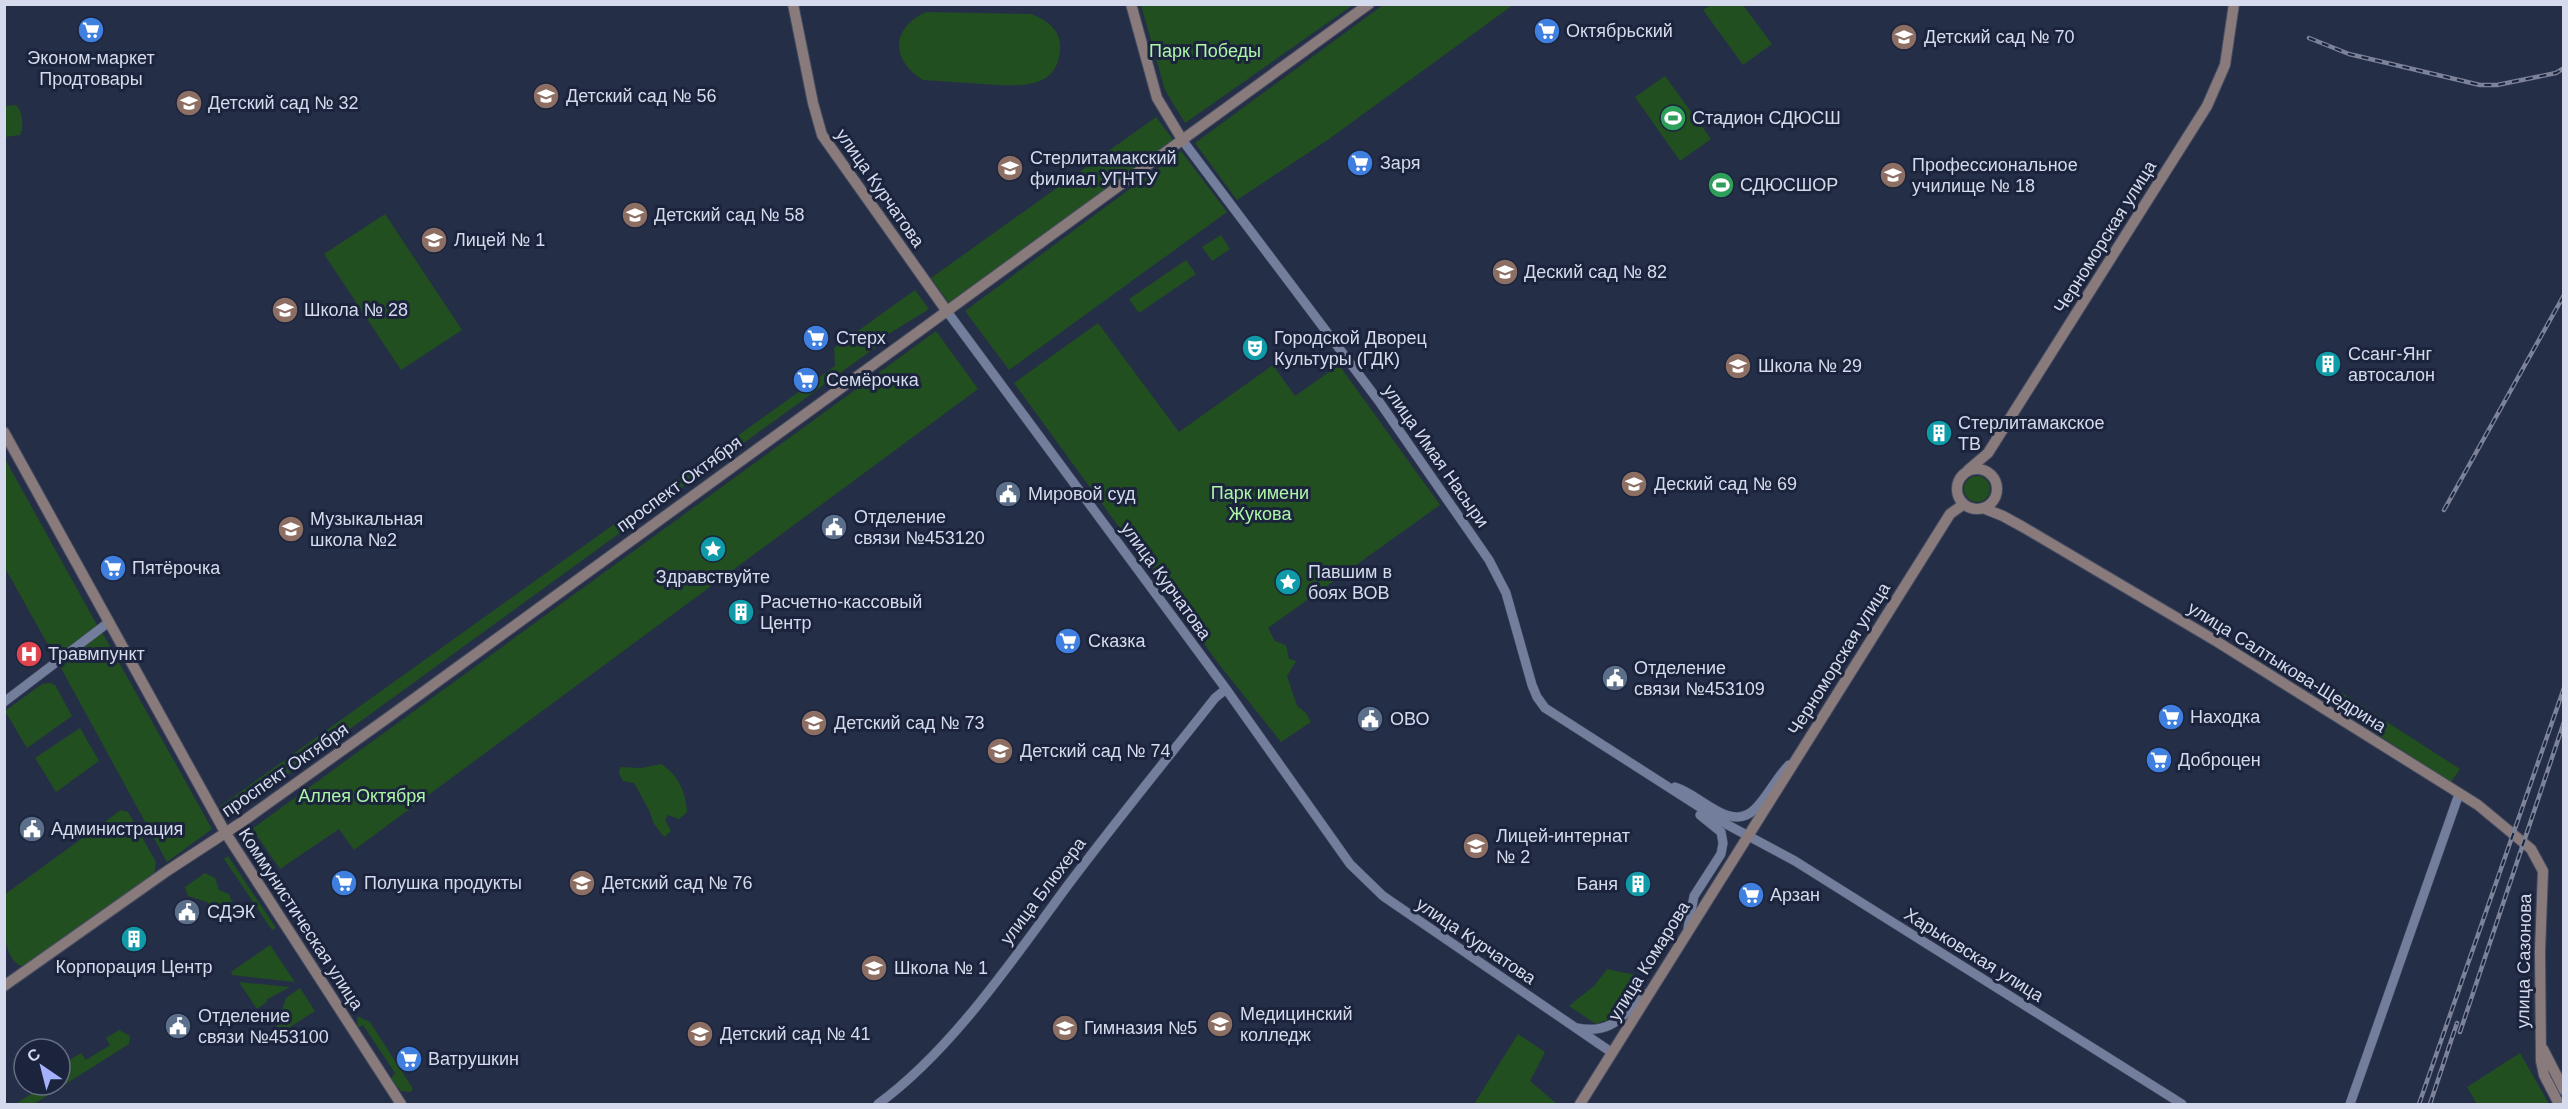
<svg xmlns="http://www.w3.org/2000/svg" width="2568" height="1109" viewBox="0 0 2568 1109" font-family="Helvetica,sans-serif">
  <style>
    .green { fill: #214f1f }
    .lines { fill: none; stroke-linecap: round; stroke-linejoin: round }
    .tertiary-casing { stroke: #464c62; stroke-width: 10 }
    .secondary-casing { stroke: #464c62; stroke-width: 12 }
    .tertiary { stroke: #727e9c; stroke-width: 9 }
    .secondary { stroke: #897b7b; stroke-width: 10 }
    .rail-casing { stroke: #7c8398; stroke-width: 4.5 }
    .rail { stroke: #1b243c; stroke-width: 2; stroke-dasharray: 7; stroke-linecap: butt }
    .labels { text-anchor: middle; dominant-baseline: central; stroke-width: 6; stroke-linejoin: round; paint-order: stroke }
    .poi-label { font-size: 18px; fill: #d5dbec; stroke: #1b243c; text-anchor: start }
    .park-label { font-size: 18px; fill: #adf5a7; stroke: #1b243c }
    .street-label { font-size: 18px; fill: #d5dbec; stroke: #1b243c }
  </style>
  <rect width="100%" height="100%" fill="#252e47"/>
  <path class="green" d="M1141,5v-1l212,1 -168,118 -20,-33z
    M1383,5h130l-184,134 -92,61 -42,-57z
    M1711,5h32l29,39 -29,21 -40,-55z
    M926,12l104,2c14,4 30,15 30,31 1,47 -44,41 -77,39 -20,-1 -40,-3 -60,-4 -33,-20 -32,-52 3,-68z
    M1665,76l46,63 -31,22 -45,-64z
    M16,105c7,7 8,23 4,30l-15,2v-31z
    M1156,117l18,24 -225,162 -18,-25z
    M1181,151l46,61 -218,158 -44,-59z
    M385,214l77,116 -61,40 -77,-116z
    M1221,235l9,14 -18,12 -10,-14z
    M1186,260l10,14 -57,39 -10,-14z
    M915,290l14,19 -55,34 2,4 -646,469 -15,-6 620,-444 -1,-18z
    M1098,323l81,109 94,-67 22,31 44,-31 101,140 -172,123 7,13 11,4 3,14 7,2 -9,15 10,30 9,7 5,9 -30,20 -63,-79 -204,-280z
    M936,331l42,58 -624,461 -15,-21 -59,40 -28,-40z
    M4,457l93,168 -41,34 -51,-91z
    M1964 489a13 13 0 1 1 26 0a13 13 0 1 1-26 0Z
    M102,632l110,197 -45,33 -106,-194z
    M50,683l5,2 17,31 -45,32 -22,-37 37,-27z
    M2342,693l118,76 -9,13 -119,-77z
    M80,728l19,33 -43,31 -21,-34z
    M661,764c18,11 25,29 26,48l-8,7 -11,-4 -3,5 6,11 -7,6 -10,-13 -5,-14 -15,-27 -11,-2 -4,-8 1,-6 21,1z
    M121,810l7,2 28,50 -2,12 -131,93c-23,-8 -18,-49 -19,-72z
    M253,846l33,53v2h-4l-34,-51z
    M228,856l48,72 -4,2 -48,-71z
    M205,873l10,5 4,12 10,4 4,11 -7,6 -15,-2 -4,-7 -19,-6 -3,-9z
    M270,945l25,37 -63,-7 -1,-3z
    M1607,969l33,7 -25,41 -19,7 -27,-18 26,-21z
    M239,982l51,5 -24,13 1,2 -10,7z
    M300,988l15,23 -42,27 13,-40z
    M357,1016l13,6 43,67 -3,3 -9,-1 -10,-12 4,-6 -32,-48 -5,3z
    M119,1030l11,6 -1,8 -95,60h-19l31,-19h14v-19l21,-13 5,7 24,-15 -4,-7z
    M1518,1034l27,18 -15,29 27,23h-83z
    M2520,1053l29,51h-72l-10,-17z"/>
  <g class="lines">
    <defs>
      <path id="tertiary" d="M1183,141l195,259 111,160 17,33 26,92 5,12 8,11 181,116 69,37 387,243
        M946,310l280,379 124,175 33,32 228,156
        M4,702l105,-80
        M1675,787c24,6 55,47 80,22 13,-13 21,-31 34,-44
        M1688,928l6,-32 27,-42 2,-11 -2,-11 -21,-17
        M1577,1028c35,7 46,-13 69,-34
        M878,1104c74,-54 136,-146 190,-219 48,-64 98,-125 147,-187l11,-9
        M2350,1104l109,-310"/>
      <path id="secondary" d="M793,4l20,99 9,32 124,175
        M1131,4l26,94 26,43
        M4,432l221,400 176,272
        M1957 489a20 20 0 1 1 40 0a20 20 0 1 1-40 0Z
        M1968,470l20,-17 219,-347 18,-41 9,-61
        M1983,508l20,8 20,11 193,114 262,164 53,44 12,22 -3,80 1,110 3,14 15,29
        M4,986l163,-115 75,-49 151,-108 976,-710
        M2543,1049l21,41
        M1580,1104l370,-590 14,-10"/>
    </defs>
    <use href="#tertiary" class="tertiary-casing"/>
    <use href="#secondary" class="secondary-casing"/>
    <use href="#tertiary" class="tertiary"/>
    <use href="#secondary" class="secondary"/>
    <defs>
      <path id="rail" d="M2309,38l40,16 131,31h17l59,-12 8,-5
        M2444,510l120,-215
        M2460,1032l104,-310
        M2419,1104l145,-416
        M2430,1104l27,-81"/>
    </defs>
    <use href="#rail" class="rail-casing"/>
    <use href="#rail" class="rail"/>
  </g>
  <defs>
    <symbol id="supermarket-disc" viewBox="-11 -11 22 22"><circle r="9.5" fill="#3f7fe0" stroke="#1b243c"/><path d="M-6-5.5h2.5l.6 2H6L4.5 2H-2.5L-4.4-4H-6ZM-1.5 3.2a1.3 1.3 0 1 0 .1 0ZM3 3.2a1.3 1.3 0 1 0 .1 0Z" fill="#fff"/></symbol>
    <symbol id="school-disc" viewBox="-11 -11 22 22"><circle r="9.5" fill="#8d6e63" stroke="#1b243c"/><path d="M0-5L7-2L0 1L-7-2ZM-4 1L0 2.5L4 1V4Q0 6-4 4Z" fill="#fff"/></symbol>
    <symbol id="stadium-disc" viewBox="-11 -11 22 22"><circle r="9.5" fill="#2e9e5b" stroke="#1b243c"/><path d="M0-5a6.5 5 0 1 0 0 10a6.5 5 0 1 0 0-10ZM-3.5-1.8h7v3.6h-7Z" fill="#fff"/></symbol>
    <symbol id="university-disc" viewBox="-11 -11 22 22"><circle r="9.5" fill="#8d6e63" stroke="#1b243c"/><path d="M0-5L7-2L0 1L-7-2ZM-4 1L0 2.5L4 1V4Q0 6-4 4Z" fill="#fff"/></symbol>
    <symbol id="theatre-disc" viewBox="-11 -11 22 22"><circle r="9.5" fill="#0f9aa8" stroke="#1b243c"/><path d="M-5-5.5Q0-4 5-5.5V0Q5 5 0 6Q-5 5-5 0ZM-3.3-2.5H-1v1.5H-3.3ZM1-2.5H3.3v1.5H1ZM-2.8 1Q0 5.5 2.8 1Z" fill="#fff"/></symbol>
    <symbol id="building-disc" viewBox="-11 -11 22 22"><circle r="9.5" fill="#0f9aa8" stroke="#1b243c"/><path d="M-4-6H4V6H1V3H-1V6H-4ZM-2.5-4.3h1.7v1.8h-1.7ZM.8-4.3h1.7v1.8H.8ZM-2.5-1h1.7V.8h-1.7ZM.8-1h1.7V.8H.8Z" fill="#fff"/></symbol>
    <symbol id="civic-disc" viewBox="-11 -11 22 22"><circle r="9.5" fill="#5c6f8a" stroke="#1b243c"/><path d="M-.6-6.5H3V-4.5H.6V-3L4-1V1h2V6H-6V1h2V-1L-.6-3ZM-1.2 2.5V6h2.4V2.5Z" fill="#fff"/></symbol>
    <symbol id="sight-disc" viewBox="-11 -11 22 22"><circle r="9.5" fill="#0f9aa8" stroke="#1b243c"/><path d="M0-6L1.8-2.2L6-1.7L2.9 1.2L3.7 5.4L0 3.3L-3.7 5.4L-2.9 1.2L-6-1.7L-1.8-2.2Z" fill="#fff"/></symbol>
    <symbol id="hospital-disc" viewBox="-11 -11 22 22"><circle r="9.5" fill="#e0444e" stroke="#1b243c"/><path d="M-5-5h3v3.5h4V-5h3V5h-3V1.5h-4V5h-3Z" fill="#fff"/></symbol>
  </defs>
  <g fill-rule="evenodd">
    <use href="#supermarket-disc" x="76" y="15" width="30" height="30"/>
    <use href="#supermarket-disc" x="1532" y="16" width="30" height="30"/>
    <use href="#school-disc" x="1889" y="22" width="30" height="30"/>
    <use href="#school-disc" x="531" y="81" width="30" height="30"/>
    <use href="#school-disc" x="174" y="88" width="30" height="30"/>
    <use href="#stadium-disc" x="1658" y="103" width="30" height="30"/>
    <use href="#supermarket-disc" x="1345" y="148" width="30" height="30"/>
    <use href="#university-disc" x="995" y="153" width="30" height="30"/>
    <use href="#university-disc" x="1878" y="160" width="30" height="30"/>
    <use href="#stadium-disc" x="1706" y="170" width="30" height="30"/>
    <use href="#school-disc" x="620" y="200" width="30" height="30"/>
    <use href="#school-disc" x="419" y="225" width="30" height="30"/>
    <use href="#school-disc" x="1490" y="257" width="30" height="30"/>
    <use href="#school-disc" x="270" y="295" width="30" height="30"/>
    <use href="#supermarket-disc" x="801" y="323" width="30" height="30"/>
    <use href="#theatre-disc" x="1240" y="333" width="30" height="30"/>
    <use href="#building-disc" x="2313" y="349" width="30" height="30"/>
    <use href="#school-disc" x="1723" y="351" width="30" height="30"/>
    <use href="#supermarket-disc" x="791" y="365" width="30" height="30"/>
    <use href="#building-disc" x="1924" y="418" width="30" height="30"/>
    <use href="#school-disc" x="1619" y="469" width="30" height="30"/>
    <use href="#civic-disc" x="993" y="479" width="30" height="30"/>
    <use href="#civic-disc" x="819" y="512" width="30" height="30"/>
    <use href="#school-disc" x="276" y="514" width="30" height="30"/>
    <use href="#sight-disc" x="698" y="534" width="30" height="30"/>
    <use href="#supermarket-disc" x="98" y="553" width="30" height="30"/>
    <use href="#sight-disc" x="1273" y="567" width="30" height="30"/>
    <use href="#building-disc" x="726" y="597" width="30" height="30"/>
    <use href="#supermarket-disc" x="1053" y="626" width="30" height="30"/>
    <use href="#hospital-disc" x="14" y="639" width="30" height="30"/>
    <use href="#civic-disc" x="1600" y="663" width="30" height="30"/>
    <use href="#supermarket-disc" x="2156" y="702" width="30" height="30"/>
    <use href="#civic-disc" x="1355" y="704" width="30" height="30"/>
    <use href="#school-disc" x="799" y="708" width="30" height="30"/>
    <use href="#school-disc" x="985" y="736" width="30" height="30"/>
    <use href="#supermarket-disc" x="2144" y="745" width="30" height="30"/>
    <use href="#civic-disc" x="17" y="814" width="30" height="30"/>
    <use href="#school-disc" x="1461" y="831" width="30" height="30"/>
    <use href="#supermarket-disc" x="329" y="868" width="30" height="30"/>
    <use href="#school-disc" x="567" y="868" width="30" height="30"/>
    <use href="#building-disc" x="1623" y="869" width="30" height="30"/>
    <use href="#supermarket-disc" x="1736" y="880" width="30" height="30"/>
    <use href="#civic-disc" x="172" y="897" width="30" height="30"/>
    <use href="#building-disc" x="119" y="924" width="30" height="30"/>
    <use href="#school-disc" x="859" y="953" width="30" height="30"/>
    <use href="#university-disc" x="1205" y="1009" width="30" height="30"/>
    <use href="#civic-disc" x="163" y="1011" width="30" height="30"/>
    <use href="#school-disc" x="1050" y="1013" width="30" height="30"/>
    <use href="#school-disc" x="685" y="1019" width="30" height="30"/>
    <use href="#supermarket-disc" x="394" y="1044" width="30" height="30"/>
  </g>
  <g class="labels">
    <g class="poi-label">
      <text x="1566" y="31">Октябрьский</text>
      <text x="1924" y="37">Детский сад № 70</text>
      <text x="91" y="58" text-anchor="middle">Эконом-маркет<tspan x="91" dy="21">Продтовары</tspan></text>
      <text x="566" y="96">Детский сад № 56</text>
      <text x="208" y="103">Детский сад № 32</text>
      <text x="1692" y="118">Стадион СДЮСШ</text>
      <text x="1030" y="158">Стерлитамакский<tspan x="1030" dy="21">филиал УГНТУ</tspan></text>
      <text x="1380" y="163">Заря</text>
      <text x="1912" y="165">Профессиональное<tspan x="1912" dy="21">училище № 18</tspan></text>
      <text x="1740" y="185">СДЮСШОР</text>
      <text x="654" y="215">Детский сад № 58</text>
      <text x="454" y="240">Лицей № 1</text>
      <text x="1524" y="272">Деский сад № 82</text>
      <text x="304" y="310">Школа № 28</text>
      <text x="836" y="338">Стерх</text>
      <text x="1274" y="338">Городской Дворец<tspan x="1274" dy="21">Культуры (ГДК)</tspan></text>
      <text x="2348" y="354">Ссанг-Янг<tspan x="2348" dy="21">автосалон</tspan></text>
      <text x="1758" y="366">Школа № 29</text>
      <text x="826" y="380">Семёрочка</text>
      <text x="1958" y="423">Стерлитамакское<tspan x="1958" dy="21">ТВ</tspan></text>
      <text x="1654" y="484">Деский сад № 69</text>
      <text x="1028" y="494">Мировой суд</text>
      <text x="854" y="517">Отделение<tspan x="854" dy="21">связи №453120</tspan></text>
      <text x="310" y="519">Музыкальная<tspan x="310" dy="21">школа №2</tspan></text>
      <text x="132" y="568">Пятёрочка</text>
      <text x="1308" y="572">Павшим в<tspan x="1308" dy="21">боях ВОВ</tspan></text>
      <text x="713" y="577" text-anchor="middle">Здравствуйте</text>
      <text x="760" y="602">Расчетно-кассовый<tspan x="760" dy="21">Центр</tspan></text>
      <text x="1088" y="641">Сказка</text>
      <text x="48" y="654">Травмпункт</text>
      <text x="1634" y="668">Отделение<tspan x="1634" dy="21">связи №453109</tspan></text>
      <text x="2190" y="717">Находка</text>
      <text x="1390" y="719">ОВО</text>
      <text x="834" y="723">Детский сад № 73</text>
      <text x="1020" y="751">Детский сад № 74</text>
      <text x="2178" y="760">Доброцен</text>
      <text x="51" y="829">Администрация</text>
      <text x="1496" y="836">Лицей-интернат<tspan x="1496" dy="21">№ 2</tspan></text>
      <text x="364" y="883">Полушка продукты</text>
      <text x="602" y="883">Детский сад № 76</text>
      <text x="1618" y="884" text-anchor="end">Баня</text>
      <text x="1770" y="895">Арзан</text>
      <text x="207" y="912">СДЭК</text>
      <text x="134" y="967" text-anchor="middle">Корпорация Центр</text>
      <text x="894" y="968">Школа № 1</text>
      <text x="1240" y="1014">Медицинский<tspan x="1240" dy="21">колледж</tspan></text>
      <text x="198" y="1016">Отделение<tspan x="198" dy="21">связи №453100</tspan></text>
      <text x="1084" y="1028">Гимназия №5</text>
      <text x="720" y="1034">Детский сад № 41</text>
      <text x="428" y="1059">Ватрушкин</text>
    </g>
    <g class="park-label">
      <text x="1205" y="51">Парк Победы</text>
      <text x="1260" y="493">Парк имени<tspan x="1260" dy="21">Жукова</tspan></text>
      <text x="362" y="796">Аллея Октября</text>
    </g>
    <g class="street-label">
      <text transform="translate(880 188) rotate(55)">улица Курчатова</text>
      <text transform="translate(2105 237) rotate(-58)">Черноморская улица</text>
      <text transform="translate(1436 456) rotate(55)">улица Имая Насыри</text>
      <text transform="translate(679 484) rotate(-36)">проспект Октября</text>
      <text transform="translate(1166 581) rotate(54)">улица Курчатова</text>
      <text transform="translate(1839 659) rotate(-58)">Черноморская улица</text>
      <text transform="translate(2287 667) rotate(32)">улица Салтыкова-Щедрина</text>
      <text transform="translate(285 770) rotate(-35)">проспект Октября</text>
      <text transform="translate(1043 891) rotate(-53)">улица Блюхера</text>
      <text transform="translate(301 919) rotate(57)">Коммунистическая улица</text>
      <text transform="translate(1476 941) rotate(34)">улица Курчатова</text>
      <text transform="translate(1974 955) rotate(32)">Харьковская улица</text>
      <text transform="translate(1649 961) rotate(-58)">улица Комарова</text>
      <text transform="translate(2524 961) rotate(-89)">улица Сазонова</text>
    </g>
  </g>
  <rect width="2568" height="1109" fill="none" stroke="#d5dbec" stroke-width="12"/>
  <g transform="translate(42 1067) rotate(325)"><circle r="28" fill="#1b243c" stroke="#656d82" stroke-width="1.5"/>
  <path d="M0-4.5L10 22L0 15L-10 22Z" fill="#a5b1fc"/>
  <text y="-9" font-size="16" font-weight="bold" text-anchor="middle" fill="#d5dbec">С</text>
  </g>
</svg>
